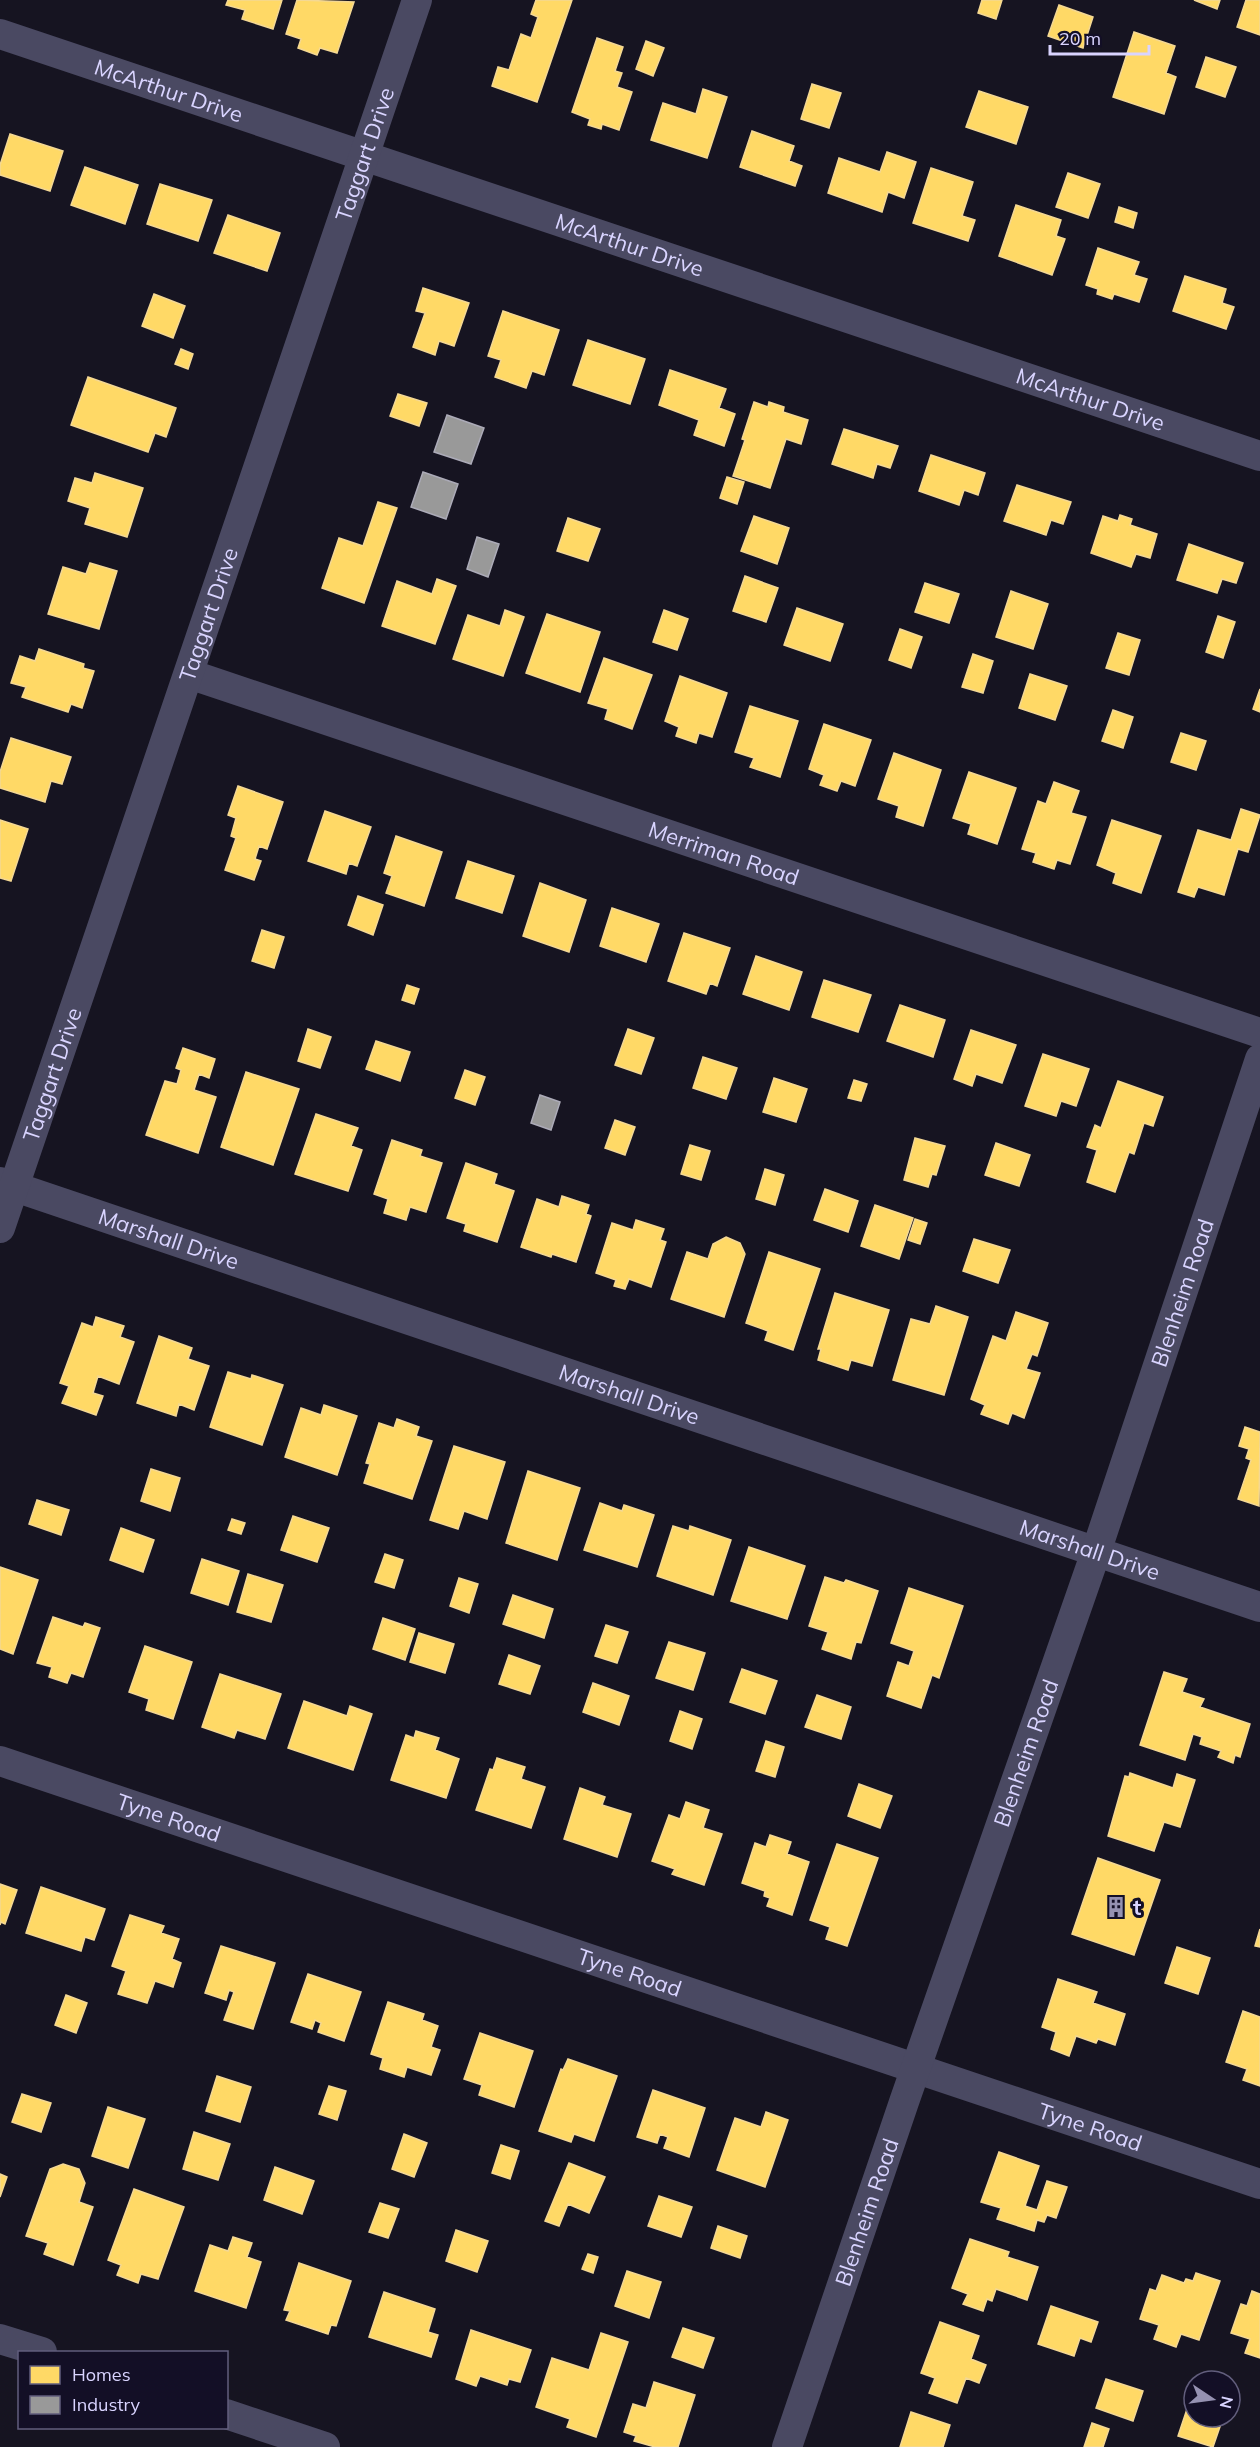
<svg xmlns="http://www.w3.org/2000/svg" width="1260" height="2447" viewBox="0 0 1260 2447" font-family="Mulish,sans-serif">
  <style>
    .homes { fill: #ffd966; stroke: #f4d894; stroke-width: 1.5 }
    .industry { fill: #999; stroke: #acabb8; stroke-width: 1.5 }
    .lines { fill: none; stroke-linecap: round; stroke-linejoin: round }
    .street { stroke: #4a4962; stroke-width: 30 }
    .labels { text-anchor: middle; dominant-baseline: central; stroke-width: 6; stroke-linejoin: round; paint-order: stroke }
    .street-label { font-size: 22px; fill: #d9d4ff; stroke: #130f26 }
    .poi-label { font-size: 22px; font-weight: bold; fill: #d9d4ff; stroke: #130f26; text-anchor: start }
  </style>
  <rect width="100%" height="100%" fill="#161421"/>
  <path class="homes" d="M228,0h54l-9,29 -31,-10 3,-9 -19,-5z
    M297,0l57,2 -17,51 -17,-5 -3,7 -19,-7 3,-9 -15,-5z
    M536,0h36l-35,102 -45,-16 6,-19 11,3 12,-36 10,4 7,-21 -7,-3z
    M982,0h20l-6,19 -18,-6z
    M1194,0h26l-3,9z
    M1246,0h14v35l-23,-8z
    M1059,5l34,12 -10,31 -35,-12z
    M1134,32l41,14 -9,27 10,4 -12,37 -51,-17z
    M597,38l26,9 -8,24 7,2 -5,14 15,5 -13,38 -17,-6 -1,5 -13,-4 2,-6 -18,-7z
    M646,41l18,7 -11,28 -17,-7z
    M1206,57l30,10 -11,30 -29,-10z
    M812,84l29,9 -12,35 -28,-9z
    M703,89l24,8 -20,61 -56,-18 12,-37 33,11z
    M979,91l49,16 -12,37 -50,-17z
    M752,131l42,15 -5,15 13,5 -7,20 -55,-19z
    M10,134l53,17 -13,40 -50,-16v-10z
    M887,152l29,10 -12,36 -16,-6 -6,20 -54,-19 11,-35 41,14z
    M85,167l53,18 -13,39 -54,-19z
    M931,168l42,14 -11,34 13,4 -7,21 -55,-18z
    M1068,173l32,11 -12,34 -32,-11z
    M160,184l52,16 -14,41 -51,-17z
    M1016,205l45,15 -5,16 9,3 -13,36 -53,-19z
    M1119,207l18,6 -4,15 -18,-6z
    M228,215l52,18 -13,38 -53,-18z
    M1098,248l41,14 -5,13 13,4 -8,23 -25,-8 -2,5 -15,-5 1,-5 -12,-4z
    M1185,276l41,13 -4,14 12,4 -8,22 -53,-18z
    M423,288l46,15 -15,43 -15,-5 -4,14 -22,-8 12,-34 -9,-2z
    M154,294l31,12 -12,32 -31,-12z
    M503,311l56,19 -15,45 -12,-4 -6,17 -31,-11 6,-17 -13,-4z
    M588,340l57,19 -15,45 -57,-19z
    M181,349l12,5 -5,15 -13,-5z
    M670,370l56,19 -7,19 16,6 -11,32 -30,-11 5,-15 -40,-15z
    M88,377l88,31 -10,29 -11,-4 -7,19 -77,-27z
    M398,394l29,9 -8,23 -29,-10z
    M754,402l14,5 1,-5 15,5 -1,5 25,8 -7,24 -15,-5 -16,49 -37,-12 12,-36 -3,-1z
    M844,429l54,17 -8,22 -13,-4 -4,14 -41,-14z
    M931,455l54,18 -7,22 -14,-5 -5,15 -40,-14z
    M95,473l48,15 -16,49 -42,-13 5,-16 -22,-7 7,-23 17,5z
    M727,477l17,5 -7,22 -17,-6z
    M1017,485l54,17 -8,22 -12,-4 -5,15 -42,-14z
    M378,502l19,6 -33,95 -42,-15 17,-50 24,8z
    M1120,515l12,4 -2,6 27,9 -7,24 -14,-4 -5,13 -40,-14 12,-37 15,5z
    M754,516l35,12 -12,36 -36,-13z
    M568,518l32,11 -12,32 -31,-10z
    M1189,544l54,19 -7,20 -14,-4 -5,14 -40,-13z
    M90,563l27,8 -18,58 -51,-15 15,-47 23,7z
    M745,576l33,12 -12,34 -33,-11z
    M437,579l19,7 -21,58 -53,-18 15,-45 35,13z
    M925,583l34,11 -10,29 -34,-11z
    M1011,591l37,13 -15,45 -37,-12z
    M797,608l46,16 -13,37 -46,-16z
    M505,610l19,7 -21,59 -50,-17 15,-44 32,11z
    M664,610l24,9 -11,31 -24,-8z
    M547,614l53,18 -20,60 -54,-19z
    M1218,616l17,6 -12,36 -17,-6z
    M900,629l22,8 -11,31 -22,-8z
    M1118,633l22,7 -11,35 -23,-7z
    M39,649l45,15 -1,4 11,3 -12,37 -11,-4 -3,8 -46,-15 4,-10 -15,-4 9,-27 15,5z
    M973,654l20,7 -10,32 -21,-6z
    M604,658l48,17 -20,54 -27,-10 3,-10 -20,-6z
    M1030,674l37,12 -12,34 -36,-12z
    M680,676l47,17 -15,44 -13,-4 -3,10 -20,-7 3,-9 -14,-6z
    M1260,689v23l-7,-3z
    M750,706l48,15 -18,56 -30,-10 4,-9 -19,-6z
    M1113,710l20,7 -10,31 -21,-7z
    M824,724l47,16 -16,46 -14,-5 -4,10 -17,-6 4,-10 -15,-6z
    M1181,733l25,8 -10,29 -25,-8z
    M11,738l60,19 -9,27 -11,-3 -6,21 -45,-14v-16z
    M894,753l47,17 -18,56 -27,-9 3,-11 -21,-7z
    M969,772l47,16 -19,56 -29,-10 3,-10 -18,-6z
    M1054,782l25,9 -8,22 15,4 -16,47 -13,-4 -3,9 -21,-7 3,-9 -14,-4 16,-48 8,3z
    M238,786l45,16 -16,47 -8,-3 -4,13 6,2 -7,19 -29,-10 11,-32 -5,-2 5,-18 -8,-3z
    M1241,809l19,6 -12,37 -10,-3 -14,46 -26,-8 -4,10 -16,-5 20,-62 33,10z
    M325,811l46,16 -14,39 -8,-3 -3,11 -38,-13z
    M0,820l28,9 -17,52 -11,-3z
    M1112,820l49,16 -20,57 -28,-10 3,-10 -19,-8z
    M396,836l46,16 -18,54 -38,-13 6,-17 -8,-3z
    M468,861l46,15 -12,37 -46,-15z
    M540,883l46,17 -17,52 -46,-16z
    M358,896l25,9 -10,30 -25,-10z
    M612,908l47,16 -13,38 -46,-16z
    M262,930l22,7 -10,31 -22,-7z
    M684,933l46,15 -13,38 -7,-3 -4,11 -38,-13z
    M756,956l46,16 -13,38 -46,-16z
    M824,980l47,15 -13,37 -46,-15z
    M407,985l12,4 -5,15 -12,-4z
    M900,1005l45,15 -12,37 -46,-16z
    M308,1029l23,8 -11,31 -22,-7z
    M628,1029l26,9 -13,36 -26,-9z
    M971,1030l45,15 -14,38 -26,-9 -4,12 -18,-7z
    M376,1041l34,11 -10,29 -34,-12z
    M183,1048l32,11 -6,19 -10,-4 -5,16 22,7 -18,56 -52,-18 19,-54 12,3 4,-14 -5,-2z
    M1043,1054l46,15 -13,37 -15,-5 -5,15 -31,-10z
    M703,1057l34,11 -11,31 -33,-11z
    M465,1070l20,7 -10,28 -20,-7z
    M246,1072l53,17 -26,76 -52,-18z
    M774,1078l33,11 -11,33 -33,-10z
    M854,1080l13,4 -6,17 -13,-3z
    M1118,1081l45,16 -10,29 -9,-3 -10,31 -5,-2 -14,40 -28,-10 10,-32 -10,-3 8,-22 6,3z
    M316,1114l42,14 -7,18 11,4 -14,41 -53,-17z
    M615,1120l20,7 -10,28 -20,-7z
    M915,1138l30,8 -9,29 -4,-1 -4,13 -24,-7z
    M392,1140l30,10 -2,6 22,7 -16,49 -16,-5 -4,13 -22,-7 4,-14 -14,-5z
    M996,1143l34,12 -11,31 -34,-11z
    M690,1145l20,6 -9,29 -20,-6z
    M466,1163l31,11 -3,10 20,7 -17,51 -33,-11 2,-7 -19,-6z
    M765,1169l19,6 -9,30 -19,-6z
    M825,1189l33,12 -10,31 -34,-12z
    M562,1196l27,9 -3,9 5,2 -15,46 -24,-8 -1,3 -30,-10 16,-48 22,8z
    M875,1205l38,13 -14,41 -38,-13z
    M915,1219l12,4 -7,21 -12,-4z
    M636,1220l28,9 -4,11 6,2 -15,45 -22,-8 -4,10 -11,-3 2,-6 -20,-7 16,-50 21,7z
    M726,1237l14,6 5,11 -21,63 -53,-18 16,-47 21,7 5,-15z
    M974,1239l36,11 -12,33 -35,-12z
    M769,1252l51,17 -27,81 -28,-10 3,-9 -22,-8z
    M835,1293l54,17 -17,56 -21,-6 -3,10 -30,-10 3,-11h-3z
    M936,1306l32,11 -24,78 -51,-15 18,-61 19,5z
    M1016,1312l32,11 -11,33 -5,-2 -6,15 14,4 -16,45 -12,-5 -4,11 -27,-10 4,-9 -14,-6 22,-63 13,5z
    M96,1317l28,9 -4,11 14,5 -15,42 -21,-8 -5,17 10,3 -7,19 -34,-12 7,-17 -9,-3 22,-60 11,4z
    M159,1336l33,12 -4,11 21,7 -15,44 -15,-6 -3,12 -39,-13z
    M228,1372l23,7 1,-4 31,10 -21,60 -52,-18z
    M324,1405l33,11 -20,59 -52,-18 16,-49 20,7z
    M397,1419l22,8 -3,9 16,5 -20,58 -48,-16 6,-19 -4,-1 13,-40 15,5z
    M1245,1427l15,5 -1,74 -21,-7 13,-39 -5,-2 3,-9 -10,-3z
    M454,1446l51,16 -18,57 -23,-8 -6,18 -28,-9z
    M151,1469l29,9 -10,33 -29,-10z
    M528,1471l52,17 -23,72 -51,-17z
    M37,1500l32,10 -8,25 -32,-11z
    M600,1503l22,8 2,-6 30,10 -17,52 -53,-17z
    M293,1516l36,12 -12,34 -36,-12z
    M232,1519l13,4 -4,11 -13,-4z
    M673,1526l16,5 1,-5 41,14 -18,55 -56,-19z
    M121,1528l33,12 -11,32 -33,-12z
    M749,1547l56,19 -18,53 -56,-18z
    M385,1554l18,6 -9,28 -19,-6z
    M202,1559l37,12 -11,34 -37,-12z
    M0,1567l38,13 -25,74 -13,-5z
    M248,1574l35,11 -12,37 -34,-10z
    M825,1577l19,6 2,-3 32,11 -17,52 -5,-1 -5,17 -29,-10 6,-17 -19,-6z
    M459,1578l19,6 -9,29 -19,-7z
    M909,1588l54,18 -24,72 -7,-3 -11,33 -34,-12 11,-34 11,4 5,-15 -23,-8z
    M513,1595l40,14 -9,29 -41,-14z
    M53,1617l30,10 2,-4 15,5 -17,49 -12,-4 -4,10 -18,-6 3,-10 -15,-4z
    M383,1618l32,11 -10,31 -32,-11z
    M606,1625l22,7 -11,31 -22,-7z
    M419,1633l35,11 -9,29 -35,-11z
    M669,1642l36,11 -12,37 -37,-12z
    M145,1646l47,16 -19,57 -27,-9 3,-11 -20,-7z
    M509,1655l31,11 -10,28 -31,-10z
    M742,1669l35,12 -12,33 -35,-12z
    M1164,1672l23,7 -5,13 22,7 -4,8 50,17 -10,33 -5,-2 -2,8 -15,-6 3,-6 -21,-7 2,-7 -9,-3 -8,26 -45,-15z
    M220,1674l61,20 -16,45 -28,-9 -3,8 -32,-11z
    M593,1683l36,13 -10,29 -36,-13z
    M817,1695l34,12 -10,32 -36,-12z
    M304,1701l43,15 3,-10 22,8 -19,56 -65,-22z
    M680,1711l22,8 -10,30 -22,-8z
    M416,1731l23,7 -4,12 24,9 -13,39 -55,-18 15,-45 8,3z
    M766,1741l18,6 -9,30 -19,-6z
    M497,1758l28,9 -4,12 24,8 -14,41 -55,-18 14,-41 3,1z
    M1130,1773l43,15 4,-14 18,6 -15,47 -16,-5 -10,29 -46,-15 17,-60 4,1z
    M859,1784l33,12 -12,32 -32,-12z
    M580,1788l25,9 -3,8 29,9 -14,43 -53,-18z
    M686,1802l23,8 -6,18 19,6 -18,51 -32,-11 3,-5 -23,-8 17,-46 11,4z
    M770,1835l21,7 -4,12 22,8 -17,53 -25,-9 3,-8 -6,-2 1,-5 -23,-8 13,-40 11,4z
    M837,1844l41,14 -31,88 -21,-7 4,-12 -20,-7z
    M1098,1858l62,22 -26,75 -62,-21z
    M0,1884l17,6 -12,34 -4,-2 -1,3z
    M41,1887l64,22 -11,31 -9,-3 -4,14 -55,-18z
    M130,1915l34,11 -3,7 18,6 -7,20 9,4 -8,24 -18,-6 -8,22 -29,-9 8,-23 -14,-5z
    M1260,1929v18l-5,-1z
    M221,1946l54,17 -22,66 -29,-9 10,-28 -5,-2 -3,10 -21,-7z
    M1177,1947l33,11 -12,36 -33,-11z
    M308,1974l53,18 -17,49 -26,-9 3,-9 -6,-3 -3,9 -21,-7z
    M1058,1979l39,13 -4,11 32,11 -10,31 -17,-6 -2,4 -20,-7 -7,20 -18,-7 5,-17 -14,-5z
    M66,1995l21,8 -11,30 -21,-8z
    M388,2002l36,12 -2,6 16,6 -7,21 9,3 -9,25 -24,-8 -3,10 -24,-8 3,-11 -12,-4z
    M1243,2011l17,6v69l-17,-6 4,-11 -21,-7z
    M480,2033l53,18 -19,56 -35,-12 3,-10 -18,-6z
    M568,2059l49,17 -23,65 -20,-7 -3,8 -32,-11 22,-62 2,1z
    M217,2076l34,11 -11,35 -34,-11z
    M329,2086l17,5 -9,29 -18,-6z
    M653,2090l52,18 -16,49 -25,-9 4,-11 -8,-3 -3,9 -20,-6z
    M22,2094l29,9 -10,29 -29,-10z
    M108,2107l37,12 -17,49 -36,-12z
    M766,2112l22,8 -23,67 -48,-17 18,-52 26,9z
    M194,2132l36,12 -12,36 -35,-11z
    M404,2134l23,9 -13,34 -22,-8z
    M501,2145l18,6 -9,28 -18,-6z
    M999,2152l40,14 -14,40 12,4 10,-29 20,6 -11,31 -9,-3 -3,7 -7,-2 -3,11 -37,-12 4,-11 -20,-6z
    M569,2163l36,14 -16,36 -21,-9 -9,22 -14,-5z
    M63,2164l16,5 6,14 -6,19 14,5 -20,58 -29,-11 4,-11 -22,-7 24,-67z
    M275,2167l39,14 -12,33 -38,-14z
    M0,2174l7,3 -7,20z
    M134,2189l50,18 -26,72 -17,-5 -3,9 -21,-8 4,-10 -13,-5z
    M659,2196l33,11 -11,30 -33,-11z
    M380,2203l19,6 -11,29 -19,-6z
    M718,2226l29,10 -7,22 -29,-10z
    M456,2230l32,11 -11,31 -31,-11z
    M233,2237l19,6 -5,14 14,5 -15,46 -51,-17 15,-46 18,6z
    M970,2239l39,13 -2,5 31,10 -11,33 -31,-11 -4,12 -5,-2 -4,12 -20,-7 5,-10 -16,-6z
    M588,2254l10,3 -5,16 -11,-4z
    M299,2263l52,18 -15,45 -5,-1 -3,9 -42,-14 4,-9 -6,-1z
    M627,2271l34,11 -12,36 -34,-12z
    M1196,2273l24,8 -21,59 -18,-6 -5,13 -22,-8 5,-14 -19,-6 10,-30 6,2 6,-16 22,8 2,-4 7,2z
    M1252,2291l8,3v64l-15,-5 5,-14 -19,-6 10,-29 6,2z
    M384,2292l51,17 -7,23 10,3 -7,22 -62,-20z
    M1051,2306l47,16 -7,20 -11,-4 -6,18 -36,-12z
    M940,2322l39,14 -8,23 15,6 -7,18 -13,-5 -9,25 -28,-10 6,-15 -14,-5z
    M683,2328l31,10 -11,30 -31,-11z
    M471,2330l60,20 -11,32 -11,-3 -2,6 -27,-9 -4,10 -20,-7z
    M601,2333l27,9 -32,95 -29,-10 3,-8 -34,-12 16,-49 37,12z
    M1106,2379l37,12 -10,30 -37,-13z
    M654,2382l41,13 -17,52h-23l-21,-6 2,-5 -12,-4 9,-28 13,4z
    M1188,2406l6,3v8l29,1 -10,29 -35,-11z
    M911,2412l39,13 -7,22h-43z
    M1092,2423l17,6 -6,18h-19z"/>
  <path class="industry" d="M447,415l37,13 -13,36 -37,-12z
    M423,472l35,12 -12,35 -35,-12z
    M477,537l22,7 -11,33 -21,-8z
    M540,1095l20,7 -9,28 -20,-7z"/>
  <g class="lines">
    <g class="street">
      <path id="s1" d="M0,34l1260,422"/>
      <path id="s2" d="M189,674l1071,359"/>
      <path id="s3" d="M0,1182l1260,425"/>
      <path id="s4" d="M0,1228l417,-1228"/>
      <path id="s5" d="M0,1761l1260,423"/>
      <path d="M0,2339l42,13"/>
      <path d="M226,2414l99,33"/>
      <path id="s6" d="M787,2447l117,-345 192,-550 164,-493"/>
    </g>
  </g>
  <defs>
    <symbol id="building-bare" viewBox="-9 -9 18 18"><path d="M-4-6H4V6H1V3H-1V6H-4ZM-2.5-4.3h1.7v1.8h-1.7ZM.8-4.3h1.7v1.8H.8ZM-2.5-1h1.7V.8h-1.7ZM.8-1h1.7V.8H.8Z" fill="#9591b1" stroke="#130f26" stroke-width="2.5" paint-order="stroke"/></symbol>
  </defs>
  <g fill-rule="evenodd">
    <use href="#building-bare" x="1101" y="1892" width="30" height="30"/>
  </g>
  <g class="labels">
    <g class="street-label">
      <text stroke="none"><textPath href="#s1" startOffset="178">McArthur Drive</textPath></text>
      <text stroke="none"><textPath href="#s4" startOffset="1134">Taggart Drive</textPath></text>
      <text stroke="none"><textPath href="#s1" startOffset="664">McArthur Drive</textPath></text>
      <text stroke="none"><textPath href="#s1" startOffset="1150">McArthur Drive</textPath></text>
      <text stroke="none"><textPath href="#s4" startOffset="648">Taggart Drive</textPath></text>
      <text stroke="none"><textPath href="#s2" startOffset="564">Merriman Road</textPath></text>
      <text stroke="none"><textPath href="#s4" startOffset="162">Taggart Drive</textPath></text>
      <text stroke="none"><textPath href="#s3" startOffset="178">Marshall Drive</textPath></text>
      <text stroke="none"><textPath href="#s6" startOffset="1220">Blenheim Road</textPath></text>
      <text stroke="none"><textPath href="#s3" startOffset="664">Marshall Drive</textPath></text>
      <text stroke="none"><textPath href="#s3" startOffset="1150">Marshall Drive</textPath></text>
      <text stroke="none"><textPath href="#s6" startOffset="734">Blenheim Road</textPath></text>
      <text stroke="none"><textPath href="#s5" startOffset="178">Tyne Road</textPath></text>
      <text stroke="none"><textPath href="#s5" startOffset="664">Tyne Road</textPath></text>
      <text stroke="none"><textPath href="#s5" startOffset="1150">Tyne Road</textPath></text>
      <text stroke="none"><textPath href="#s6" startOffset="248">Blenheim Road</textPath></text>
    </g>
    <g class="poi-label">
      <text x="1133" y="1907">t</text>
    </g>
  </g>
  <rect x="18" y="2351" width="210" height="78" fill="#130f26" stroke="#625e7d" stroke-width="1.5"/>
  <rect x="30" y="2366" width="30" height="18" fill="#ffd966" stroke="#625e7d" stroke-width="1.5"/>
  <text x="72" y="2381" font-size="18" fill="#d9d4ff">Homes</text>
  <rect x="30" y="2396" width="30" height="18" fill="#999999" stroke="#625e7d" stroke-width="1.5"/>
  <text x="72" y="2411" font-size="18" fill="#d9d4ff">Industry</text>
  <g transform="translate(1212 2399) rotate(103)"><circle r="28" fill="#130f26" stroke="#625e7d" stroke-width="1.5"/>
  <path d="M0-4.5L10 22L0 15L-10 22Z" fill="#9591b1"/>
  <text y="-9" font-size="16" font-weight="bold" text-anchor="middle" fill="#d9d4ff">N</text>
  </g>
  <path d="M1050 45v9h99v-9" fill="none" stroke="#d9d4ff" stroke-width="3"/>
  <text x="1059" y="45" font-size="18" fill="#d9d4ff" stroke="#130f26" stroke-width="4.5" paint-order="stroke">20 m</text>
</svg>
